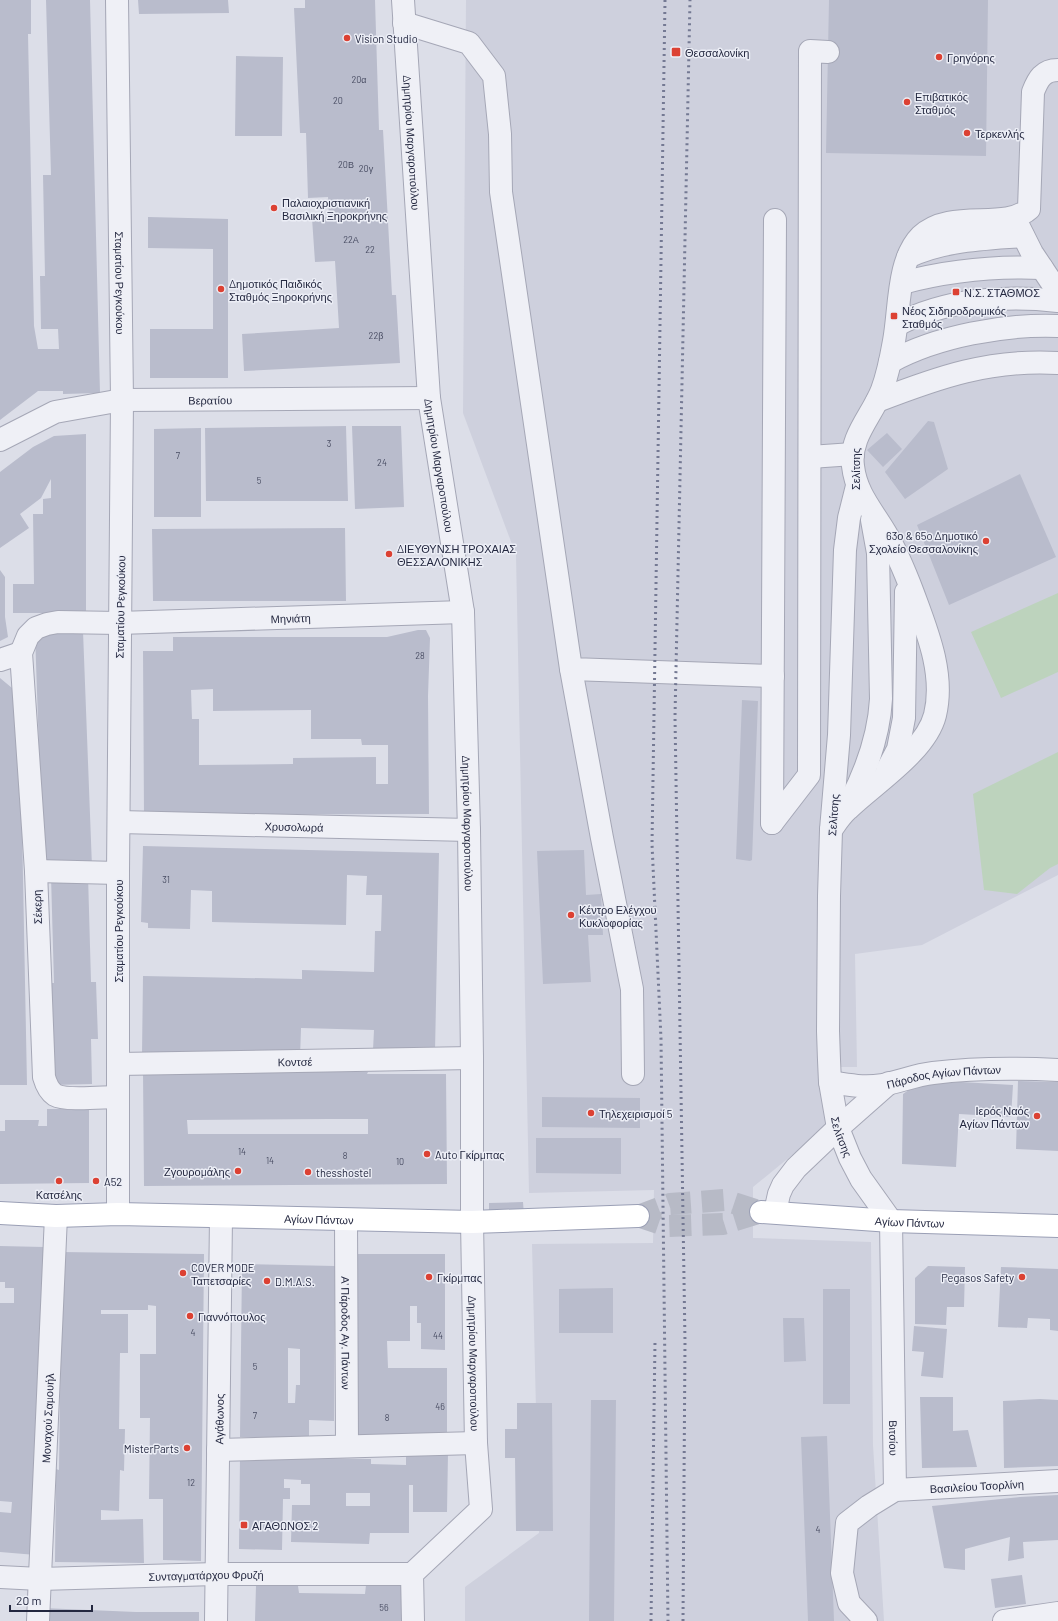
<svg xmlns="http://www.w3.org/2000/svg" width="1058" height="1621" viewBox="0 0 1058 1621" font-family="Barlow,sans-serif">
  <style>
    .built { fill: #ced0dd }
    .green { fill: #bdd3bd }
    .building { fill: #b9bccc; fill-rule: evenodd }
    .lines { fill: none; stroke-linecap: round; stroke-linejoin: round }
    .major-tunnel { stroke: #b7bac6; stroke-width: 22; stroke-dasharray: 22 11; stroke-linecap: butt }
    .minor-casing { stroke: #a5a7b6; stroke-width: 24 }
    .major-casing { stroke: #9a9fb5; stroke-width: 24 }
    .minor { stroke: #eff0f6; stroke-width: 22 }
    .major { stroke: #fff; stroke-width: 22 }
    .rail { stroke: #747993; stroke-width: 3; stroke-dasharray: 2 4; stroke-linecap: butt }
    .poi-dot { fill: #dc4133; stroke: #eceef6; stroke-width: 1.5 }
    .labels { text-anchor: middle; dominant-baseline: central; stroke-width: 3; stroke-linejoin: round; paint-order: stroke }
    .number-label { font-size: 9px; fill: #494d63 }
    .poi-label { font-size: 11px; fill: #242840; stroke: #eceef6; text-anchor: start }
    .street-label { font-size: 11px; fill: #242840; stroke: #eceef6 }
  </style>
  <rect width="100%" height="100%" fill="#dcdee8"/>
  <path class="built" d="M466,0h592v875l-136,70 -67,9 2,113h-33l1,61 -72,59v51l118,4 2,203 11,176h-419v-34l74,-54 -7,-289 121,-1 1,-53 -125,3 -13,-638 -53,-142z"/>
  <path class="green" d="M1058,593v79l-57,26 -30,-66z
    M1058,752v112l-8,4 -33,26 -33,-4 -11,-96z"/>
  <path class="building" d="M0,0h31v34h-3l6,292 4,23h21l-1,-20h-17l-1,-53h5l-2,-101h8l-5,-175h44l10,393 -37,1v-3h-25l-38,29z
    M138,0h90l1,13 -90,1z
    M305,0h70l4,130h4l9,165h4l4,68 -156,8 -2,-37 97,-6 -4,-67 -20,1 -3,-44 17,-1 -1,-20 -20,1 -2,-65h-6l-6,-125h11z
    M829,0h159l-2,156 -160,-3z
    M236,56l47,1 -1,79h-47z
    M148,217l80,2v159h-78v-49h63v-80l-65,-1z
    M928,421l6,1 14,47 -43,30 -20,-27z
    M346,426l2,75h-142l-1,-73z
    M352,426h49l3,81 -49,2z
    M201,428v89h-47v-88z
    M887,433l15,16 -19,18 -16,-17z
    M86,434v179h-73v-29h21l-1,-70h10v-15l8,-1v-19l-10,19 -21,16 9,14 -29,20v-76l33,-25 21,-11z
    M1020,474l36,83 -107,48 -32,-80z
    M345,528l1,73h-193l-1,-72z
    M0,570l5,7v40l3,20 -8,4z
    M418,630h8l4,8 -2,58 1,118 -285,1 -1,-164h30v-14h214zM213,689v22l98,-1v29h50l1,6h26v39h-12v-27l-83,1v6l-94,1v-46h-7l-1,-29z
    M83,631l9,236 -49,1 -8,-235z
    M0,678l12,10 9,86 6,311h-27z
    M742,700l16,1 -6,159 -2,1 -14,-2z
    M143,846l296,7 -4,199 -62,-2 1,-20 -73,-2 -1,30 -158,-4 1,-78 159,3v-9l72,2 1,-41h6l1,-36h-16l1,-19 -20,-1 -1,50 -91,-2 -43,-1v-31l-21,-1 -1,39 -42,-1v-5l-7,-1z
    M584,850l2,45 15,-1 2,41h-15l3,47 -48,2 -6,-133z
    M88,875l3,107h5l2,57h-7l1,45 -39,1 -10,-102h11l-3,-107z
    M143,1072h225l-1,2h79l1,110 -303,2zM329,1119h39v15h-180l-1,-14z
    M1018,1081l40,1v69l-42,-2z
    M961,1082l52,3 -2,32 -52,-3 -3,53 -54,-3 1,-70 13,-9z
    M542,1097l98,1v30l-98,-1z
    M47,1109h42v74l-89,1v-53h5v-11h34l-1,6h9z
    M536,1138h85v36l-85,-1z
    M523,1202l1,13 -35,2v-14z
    M0,1246l44,1 -8,308 -36,-3v-40l11,1 1,-11 -12,-1v-198h14v-15h-9v-6h-5z
    M62,1252l142,2 -3,307 -38,-1v-61h-14l1,-81h-10v-64h16v-48l-8,-1v5h-47v4h27v39h-8l-1,76h6l-1,42 -4,-1 -1,41 -18,-1v10l42,-1 1,44 -89,-1 1,-93 3,1z
    M354,1254h91v96l-24,-1v-26h-4v-17h-7v35h-23l1,27h59v70l-93,-1z
    M242,1264l93,2 -1,155 -25,-1v18l-69,-1zM288,1348l12,1v36h-4l-1,18h-7z
    M928,1266l37,1 -1,40h-17l-1,18 -31,-1v-46z
    M1001,1267l57,2v62l-8,-1v-11l-22,-1 -1,10 -29,-1z
    M613,1288v45h-54v-44z
    M823,1289h27v115h-27z
    M783,1318h21l2,43 -22,1z
    M914,1326l33,3 -4,49 -22,-2 3,-24 -12,-1z
    M920,1397h33v34l15,-1 9,37 -55,1z
    M1040,1399l18,1v66l-54,2 -1,-67z
    M591,1400h25l-2,221h-25z
    M517,1403h35l1,128h-37l-1,-73h-10v-29h12z
    M827,1436l7,185h-26l-7,-184z
    M406,1452l42,1 -1,59h-34v-27h-4v48h-39l-1,11 -78,-2 1,-37h18v-21h-9v-4l-17,-1v9h6v11h-7l-1,51 -43,-1 1,-92 131,2v5l35,1zM346,1493h24v13h-24z
    M1058,1495v45l-35,2 1,16 -16,3 2,-24 -45,12v21l-21,-2 -12,-62 88,-9z
    M1022,1575l4,29 -31,4 -4,-29z
    M256,1585l42,1 1,7 66,1 1,-9h45l-1,36h-155z
    M42,1608l94,4h63v9h-158z"/>
  <g class="lines">
    <path class="major-tunnel" d="M638,1216l32,-12 55,-4 36,12
      M638,1216l29,10 56,-2 38,-12"/>
    <defs>
      <g id="minor">
        <path id="s1" d="M117,0l5,400 -4,473v341"/>
        <path id="s2" d="M403,0l26,398 34,214 6,218 3,228v164l4,221 5,66 -69,65 1,47"/>
        <path d="M404,23l65,20 25,33 6,58 1,58 70,477 202,7"/>
        <path d="M1017,223l15,30 26,39"/>
        <path d="M908,257c34,-17 78,-18 115,-21"/>
        <path d="M902,283c45,-12 93,-17 140,-15"/>
        <path d="M897,325c48,-26 108,-30 161,-24"/>
        <path d="M890,362c47,-26 115,-38 168,-36"/>
        <path d="M877,401c62,-24 113,-42 181,-38"/>
        <path id="s3" d="M0,440l55,-28 67,-12 307,-2"/>
        <path d="M810,457l43,-3"/>
        <path id="s4" d="M857,486l-8,32 -4,32 -6,185 -8,95 -2,66 -1,135 1,29 1,22 8,46 12,30 11,21 30,42 4,269"/>
        <path d="M0,660l21,-7"/>
        <path d="M571,669l31,169 30,151 1,85"/>
        <path d="M887,770l11,-21 6,-31 2,-126"/>
        <path d="M850,802c17,-33 29,-66 31,-103l-3,-146 -6,-33"/>
        <path id="s5" d="M119,822l350,8"/>
        <path d="M772,823l37,-48 1,-724 18,1"/>
        <path d="M772,823l3,-603"/>
        <path d="M831,830c5,-7 10,-15 17,-21 27,-26 78,-58 87,-94 10,-41 -8,-84 -22,-122 -8,-21 -16,-41 -28,-61 -13,-22 -29,-39 -32,-66 -4,-29 19,-50 29,-76 6,-16 9,-32 12,-49 6,-32 3,-81 27,-105 30,-28 83,-5 108,-27l4,-117c5,-13 10,-22 25,-22"/>
        <path d="M36,871l82,2"/>
        <path id="s6" d="M118,1064l354,-6"/>
        <path id="s7" d="M830,1082c18,3 34,6 52,3 17,-3 33,-10 51,-12 41,-5 83,-5 125,-3"/>
        <path id="s8" d="M117,1097c-14,0 -51,4 -62,-2 -6,-4 -9,-11 -11,-18l-8,-206 -15,-218 7,-17 8,-8 11,-4 11,-2 61,1 344,-11"/>
        <path d="M775,1212l4,-18 4,-9 13,-17 42,-40 51,-45"/>
        <path id="s9" d="M346,1220l1,225"/>
        <path d="M218,1450l258,-7"/>
        <path id="s10" d="M0,1577l40,2 176,-5h196"/>
        <path id="s11" d="M38,1621l18,-405"/>
        <path id="s12" d="M216,1621l5,-404"/>
        <path id="s13" d="M866,1621l-17,-18 -7,-30 5,-50 22,-17 26,-16 163,-9"/>
        <path d="M1004,1621l54,-8"/>
      </g>
      <g id="major">
        <path id="s14" d="M761,1212l130,9 167,5"/>
        <path id="s15" d="M0,1213l56,3 62,-2 354,8 166,-6"/>
      </g>
    </defs>
    <use href="#minor" class="minor-casing"/>
    <use href="#major" class="major-casing"/>
    <use href="#minor" class="minor"/>
    <use href="#major" class="major"/>
    <path class="rail" d="M665,0l-13,844 9,195 7,582
      M651,1621l4,-279
      M683,1621l2,-279 -10,-625 15,-717"/>
  </g>
  <g class="poi-dot">
    <circle cx="347" cy="38" r="4"/>
    <rect x="671" y="47" width="10" height="10" rx="2"/>
    <circle cx="939" cy="57" r="4"/>
    <circle cx="907" cy="102" r="4"/>
    <circle cx="967" cy="133" r="4"/>
    <circle cx="274" cy="208" r="4"/>
    <circle cx="221" cy="289" r="4"/>
    <rect x="952" y="288" width="8" height="8" rx="2"/>
    <rect x="890" y="312" width="8" height="8" rx="2"/>
    <circle cx="986" cy="541" r="4"/>
    <circle cx="389" cy="554" r="4"/>
    <circle cx="571" cy="915" r="4"/>
    <circle cx="591" cy="1113" r="4"/>
    <circle cx="1037" cy="1116" r="4"/>
    <circle cx="427" cy="1154" r="4"/>
    <circle cx="238" cy="1171" r="4"/>
    <circle cx="308" cy="1172" r="4"/>
    <circle cx="59" cy="1181" r="4"/>
    <circle cx="96" cy="1181" r="4"/>
    <circle cx="183" cy="1273" r="4"/>
    <circle cx="429" cy="1277" r="4"/>
    <circle cx="1022" cy="1277" r="4"/>
    <circle cx="267" cy="1281" r="4"/>
    <circle cx="190" cy="1316" r="4"/>
    <circle cx="187" cy="1448" r="4"/>
    <rect x="240" y="1521" width="8" height="8" rx="2"/>
  </g>
  <g class="labels">
    <g class="number-label">
      <text x="359" y="79">20α</text>
      <text x="338" y="100">20</text>
      <text x="346" y="164">20Β</text>
      <text x="366" y="168">20γ</text>
      <text x="351" y="239">22Α</text>
      <text x="370" y="249">22</text>
      <text x="376" y="335">22β</text>
      <text x="329" y="443">3</text>
      <text x="178" y="455">7</text>
      <text x="382" y="462">24</text>
      <text x="259" y="480">5</text>
      <text x="420" y="655">28</text>
      <text x="166" y="879">31</text>
      <text x="242" y="1151">14</text>
      <text x="345" y="1155">8</text>
      <text x="270" y="1160">14</text>
      <text x="400" y="1161">10</text>
      <text x="193" y="1332">4</text>
      <text x="438" y="1335">44</text>
      <text x="255" y="1366">5</text>
      <text x="440" y="1406">46</text>
      <text x="255" y="1415">7</text>
      <text x="387" y="1417">8</text>
      <text x="191" y="1482">12</text>
      <text x="818" y="1529">4</text>
      <text x="384" y="1607">56</text>
    </g>
    <g class="poi-label">
      <text x="355" y="38">Vision Studio</text>
      <text x="685" y="52">Θεσσαλονίκη</text>
      <text x="947" y="57">Γρηγόρης</text>
      <text x="915" y="96">Επιβατικός<tspan x="915" dy="13">Σταθμός</tspan></text>
      <text x="975" y="133">Τερκενλής</text>
      <text x="282" y="202">Παλαιοχριστιανική<tspan x="282" dy="13">Βασιλική Ξηροκρήνης</tspan></text>
      <text x="229" y="283">Δημοτικός Παιδικός<tspan x="229" dy="13">Σταθμός Ξηροκρήνης</tspan></text>
      <text x="964" y="292">Ν.Σ. ΣΤΑΘΜΟΣ</text>
      <text x="902" y="310">Νέος Σιδηροδρομικός<tspan x="902" dy="13">Σταθμός</tspan></text>
      <text x="978" y="535" text-anchor="end">63ο &amp; 65o Δημοτικό<tspan x="978" dy="13">Σχολείο Θεσσαλονίκης</tspan></text>
      <text x="397" y="548">ΔΙΕΥΘΥΝΣΗ ΤΡΟΧΑΙΑΣ<tspan x="397" dy="13">ΘΕΣΣΑΛΟΝΙΚΗΣ</tspan></text>
      <text x="579" y="909">Κέντρο Ελέγχου<tspan x="579" dy="13">Κυκλοφορίας</tspan></text>
      <text x="1029" y="1110" text-anchor="end">Ιερός Ναός<tspan x="1029" dy="13">Αγίων Πάντων</tspan></text>
      <text x="599" y="1113">Τηλεχειρισμοί 5</text>
      <text x="435" y="1154">Auto Γκίρμπας</text>
      <text x="230" y="1171" text-anchor="end">Ζγουρομάλης</text>
      <text x="316" y="1172">thesshostel</text>
      <text x="104" y="1181">A52</text>
      <text x="59" y="1194" text-anchor="middle">Κατσέλης</text>
      <text x="191" y="1267">COVER MODE<tspan x="191" dy="13">Ταπετσαρίες</tspan></text>
      <text x="437" y="1277">Γκίρμπας</text>
      <text x="1014" y="1277" text-anchor="end">Pegasos Safety</text>
      <text x="275" y="1281">D.M.A.S.</text>
      <text x="198" y="1316">Γιαννόπουλος</text>
      <text x="179" y="1448" text-anchor="end">MisterParts</text>
      <text x="252" y="1525">ΑΓΑΘΩΝΟΣ 2</text>
    </g>
    <g class="street-label">
      <text stroke="none"><textPath href="#s2" startOffset="143">Δημητρίου Μαργαροπούλου</textPath></text>
      <text stroke="none"><textPath href="#s1" startOffset="283">Σταματίου Ρεγκούκου</textPath></text>
      <text stroke="none"><textPath href="#s3" startOffset="218">Βερατίου</textPath></text>
      <text stroke="none"><textPath href="#s2" startOffset="467">Δημητρίου Μαργαροπούλου</textPath></text>
      <text transform="translate(855 469) rotate(-90)">Σελίτσης</text>
      <text transform="translate(120 607) rotate(-89)">Σταματίου Ρεγκούκου</text>
      <text stroke="none"><textPath href="#s8" startOffset="794">Μηνιάτη</textPath></text>
      <text transform="translate(833 815) rotate(-86)">Σελίτσης</text>
      <text stroke="none"><textPath href="#s2" startOffset="827">Δημητρίου Μαργαροπούλου</textPath></text>
      <text stroke="none"><textPath href="#s5" startOffset="175">Χρυσολωρά</textPath></text>
      <text transform="translate(37 907) rotate(-92)">Σέκερη</text>
      <text transform="translate(118 931) rotate(-90)">Σταματίου Ρεγκούκου</text>
      <text stroke="none"><textPath href="#s6" startOffset="177">Κοντσέ</textPath></text>
      <text stroke="none"><textPath href="#s7" startOffset="115">Πάροδος Αγίων Πάντων</textPath></text>
      <text stroke="none"><textPath href="#s4" startOffset="654">Σελίτσης</textPath></text>
      <text stroke="none"><textPath href="#s15" startOffset="319">Αγίων Πάντων</textPath></text>
      <text stroke="none"><textPath href="#s14" startOffset="149">Αγίων Πάντων</textPath></text>
      <text stroke="none"><textPath href="#s9" startOffset="113">Α' Πάροδος Αγ. Πάντων</textPath></text>
      <text stroke="none"><textPath href="#s2" startOffset="1367">Δημητρίου Μαργαροπούλου</textPath></text>
      <text stroke="none"><textPath href="#s11" startOffset="203">Μοναχού Σαμουήλ</textPath></text>
      <text stroke="none"><textPath href="#s12" startOffset="202">Αγάθωνος</textPath></text>
      <text stroke="none"><textPath href="#s4" startOffset="969">Βιτσίου</textPath></text>
      <text stroke="none"><textPath href="#s13" startOffset="246">Βασιλείου Τσορλίνη</textPath></text>
      <text stroke="none"><textPath href="#s10" startOffset="206">Συνταγματάρχου Φρυζή</textPath></text>
    </g>
  </g>
  <path d="M10 1605v6h82v-6" fill="none" stroke="#242840" stroke-width="2"/>
  <text x="16" y="1605" font-size="12" fill="#242840" stroke="#eceef6" stroke-width="3" paint-order="stroke">20 m</text>
</svg>
